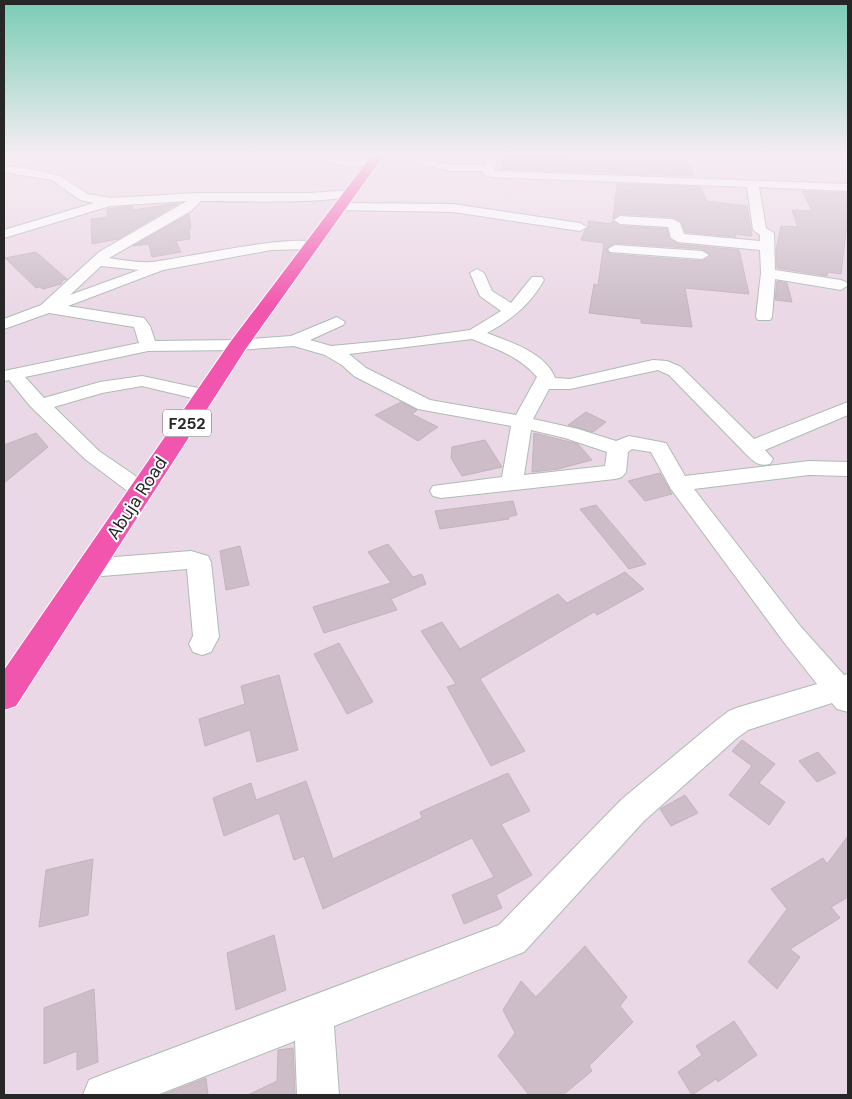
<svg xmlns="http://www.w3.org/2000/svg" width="852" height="1099" viewBox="0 0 852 1099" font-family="'DM Sans',sans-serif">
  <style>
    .building { fill: #ccbdc8; stroke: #c5b2bf; fill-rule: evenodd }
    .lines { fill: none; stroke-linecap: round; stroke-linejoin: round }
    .minor-casing { stroke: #adbcb4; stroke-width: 2 }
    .major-casing { stroke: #fff; stroke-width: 2 }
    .minor { fill: #fff; fill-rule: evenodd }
    .major { fill: #f255ad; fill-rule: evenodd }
    .labels { text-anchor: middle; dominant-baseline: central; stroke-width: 4; stroke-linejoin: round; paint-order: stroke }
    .shield { fill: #fff; stroke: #686868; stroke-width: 1 }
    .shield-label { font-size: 16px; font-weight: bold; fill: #272727 }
    .street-label { font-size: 18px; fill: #272727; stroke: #fff }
  </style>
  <rect width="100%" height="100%" fill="#ebd8e6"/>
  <path class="building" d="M501,156l187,7 7,13 -194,-7z
    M617,184l83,3 7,14 40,5 5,30 -17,-2 1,3 -51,-5 -3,-10 -9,-5 -53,-3 -7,5z
    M802,191l46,2v38h-2l-5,43 -13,-2 -1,4 -50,-8 -1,-18 5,-24 17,1 -6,-17 20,1z
    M179,203l-61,36 -26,5 -1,-25 17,-2 -1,-8 25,-3 1,4z
    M189,214l2,14 -2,1 1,10 -14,2 5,11 -29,5 -3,-13 -16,2z
    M588,221l24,3v-3l8,5 47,3 2,9 9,6 61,6 10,44 -64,-6 7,39 -51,-4v-4l-52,-6 5,-29 4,1 6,-42 -23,-3 4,-10 4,-2zM615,243l87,6 9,7 -9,5 -92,-7 -4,-5z
    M36,252l31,27 -4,1 -2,4 -18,5 -3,-2 -4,1 -31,-30z
    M777,281l10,2 5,19 -17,-2z
    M401,402l16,8 -5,4 26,13 -20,14 -43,-26z
    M586,412l20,10 -13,10 -25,-7z
    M36,433l12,14 -44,36v-38z
    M534,433l44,11 14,16 -34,9 -26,3z
    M485,440l17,27 -40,9 -11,-18 1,-11z
    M660,473l12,21 -27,7 -17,-20z
    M513,501l4,14 -9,2 1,2 -69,10 -5,-18z
    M596,505l50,59 -17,5 -49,-60z
    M388,544l25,33 9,-3 4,10 -35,15 6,11 -73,23 -11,-26 78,-24 -23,-31z
    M240,546l9,39 -23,5 -6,-39z
    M625,572l19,17 -47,26 -3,-3 -114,67 45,72 -34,15 -44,-79 9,-3 -35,-53 21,-9 18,27 98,-55 9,9z
    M339,643l34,59 -26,12 -33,-60z
    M279,675l19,75 -41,12 -7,-32 -45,16 -6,-27 46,-15 -4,-18z
    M742,740l33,24 -16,19 26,19 -16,23 -40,-30 23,-29 -20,-15z
    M818,752l18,21 -19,9 -18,-21z
    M508,773l22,38 -29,13 31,51 -36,20 6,13 -38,16 -12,-29 42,-18 -22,-39 -149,71 -19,-53 -10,4 -15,-47 -55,23 -11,-38 38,-15 5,17 50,-19 27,78 89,-41 -2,-6z
    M685,795l13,18 -27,13 -11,-17z
    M848,836v61l-17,10 9,11 -50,31 10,8 -23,32 -29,-27 39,-53 -16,-20 52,-31 4,6z
    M93,859l-5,56 -49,12 7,-57z
    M274,935l12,55 -50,20 -9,-57z
    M585,946l42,51 -7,9 13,16 -44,44 3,5 -29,24h-34l-31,-39 17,-23 -12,-23 18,-29 15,16z
    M94,989l4,73 -21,8v-19l-33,13v-56z
    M734,1021l23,34 -39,27 -2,-3 -24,16 -14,-23 24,-17 -6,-9z
    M293,1048l2,47h-47l29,-14 1,-31z
    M206,1078l2,17h-46z"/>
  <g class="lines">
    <defs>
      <path id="minor" d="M306,155l66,4 6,3c-12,11 -56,-1 -71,-5z
        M488,155h10l-4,16 354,13v7l-89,-4 7,41 8,5 1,37 66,10 5,2 2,3 -7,5 -66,-11 -3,38 -2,3h-12l-2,-3 5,-44 -1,-23 -82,-8 -7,-4 -3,-11 -48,-3 -6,-4 6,-4 53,3 7,4 4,11 76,7v-6l-7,-5 -6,-43 -255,-10 -8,-2 -1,-4h-32l-34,-8 -1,-2 5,-3 30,7h34z
        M665,155h48l-5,3h-38z
        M4,166l27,3 29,7 28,18 23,4 87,-5h112l44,-3 2,3c-11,12 -132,8 -155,8l-10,10 -82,47c13,2 29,5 42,4 25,-2 155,-32 167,-17l-7,4 -40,1 -108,20 -95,36 76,12 6,8 5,15 83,-1 53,-4 46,-19 8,5 -2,3 -33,15 21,6 75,-7 64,-9 31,-19 -21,-15 -10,-23 7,-4 7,4 8,18 19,12 21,-26h10l2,3c-14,25 -32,39 -57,53 23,9 59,20 68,45l15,1 83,-19 14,1 14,6 73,72 94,-37v13l-83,35 8,9 -3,5c-12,3 -17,-3 -26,-12l-75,-77 -11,-5 -88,19h-21l-16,30 45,10 38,12 13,-5 37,7 19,33 124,-15 39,1v14l-39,-1 -115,14 107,138 43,48 4,-1v38l-11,-3 -5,-6 -84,27 -11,8 -93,83 -120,131 -190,74 5,69h-42l-2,-54 -138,54h-74l6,-15 15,-6 395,-149 123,-126 95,-79 12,-9 10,-4 78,-23 -34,-43 -112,-152 -20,-37 -19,-3 -4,3 -2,20 -4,5 -7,2 -174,19 -8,-2 -3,-5 3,-5 69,-9 9,-51 -93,-17 -64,-33 -12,-11 -17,-10 -31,-9 -56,4 -90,1 -123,26 19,21 56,-16 42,-6 70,15 2,4 -2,4 -7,2 -63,-15 -40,7 -48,14 45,44 51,35 3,5 -3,5 -8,2 -8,-2 -49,-37 -55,-53 -21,-26 -5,1v-10l135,-28 -5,-16 -85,-14 -45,16v-10l37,-14 58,-53 88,-51 -77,5 -106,32v-8l90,-27 -14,-3 -28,-20 -48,-8zM101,266l38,4 -69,25zM472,339c25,10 48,18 65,38l-21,38 -86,-15 -64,-32 -17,-14zM531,430l34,8 42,14 -2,14 -81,9z
        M340,203l113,1 127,19 7,4 -7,4 -127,-19 -117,-2 -2,-3 2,-3z
        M615,245l87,6 7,4 -7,4 -92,-7 -2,-3z
        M191,551l17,5 3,6 8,75 -8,15 -9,3 -9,-3 -4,-8 4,-8 -6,-67 -97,8 -9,-3 -3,-6 3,-6 9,-3z"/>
      <path id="major" d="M372,155h12l-137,192 -231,359 -12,4v-40l227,-329z"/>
    </defs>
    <use href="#minor" class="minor-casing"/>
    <use href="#major" class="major-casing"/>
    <use href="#minor" class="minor"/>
    <use href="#major" class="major"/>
  </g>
  <linearGradient id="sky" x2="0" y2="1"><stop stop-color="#78ccb5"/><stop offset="0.5" stop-color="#f6edf4"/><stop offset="1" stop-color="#f6edf4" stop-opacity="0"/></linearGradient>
  <rect width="852" height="309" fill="url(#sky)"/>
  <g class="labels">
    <rect class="shield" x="163" y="409.5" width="48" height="27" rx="4"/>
    <g class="shield-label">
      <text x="187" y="423">F252</text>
    </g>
    <g class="street-label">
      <text transform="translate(137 498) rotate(-57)">Abuja Road</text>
    </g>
  </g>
  <rect width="852" height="1099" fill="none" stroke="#272727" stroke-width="10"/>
</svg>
